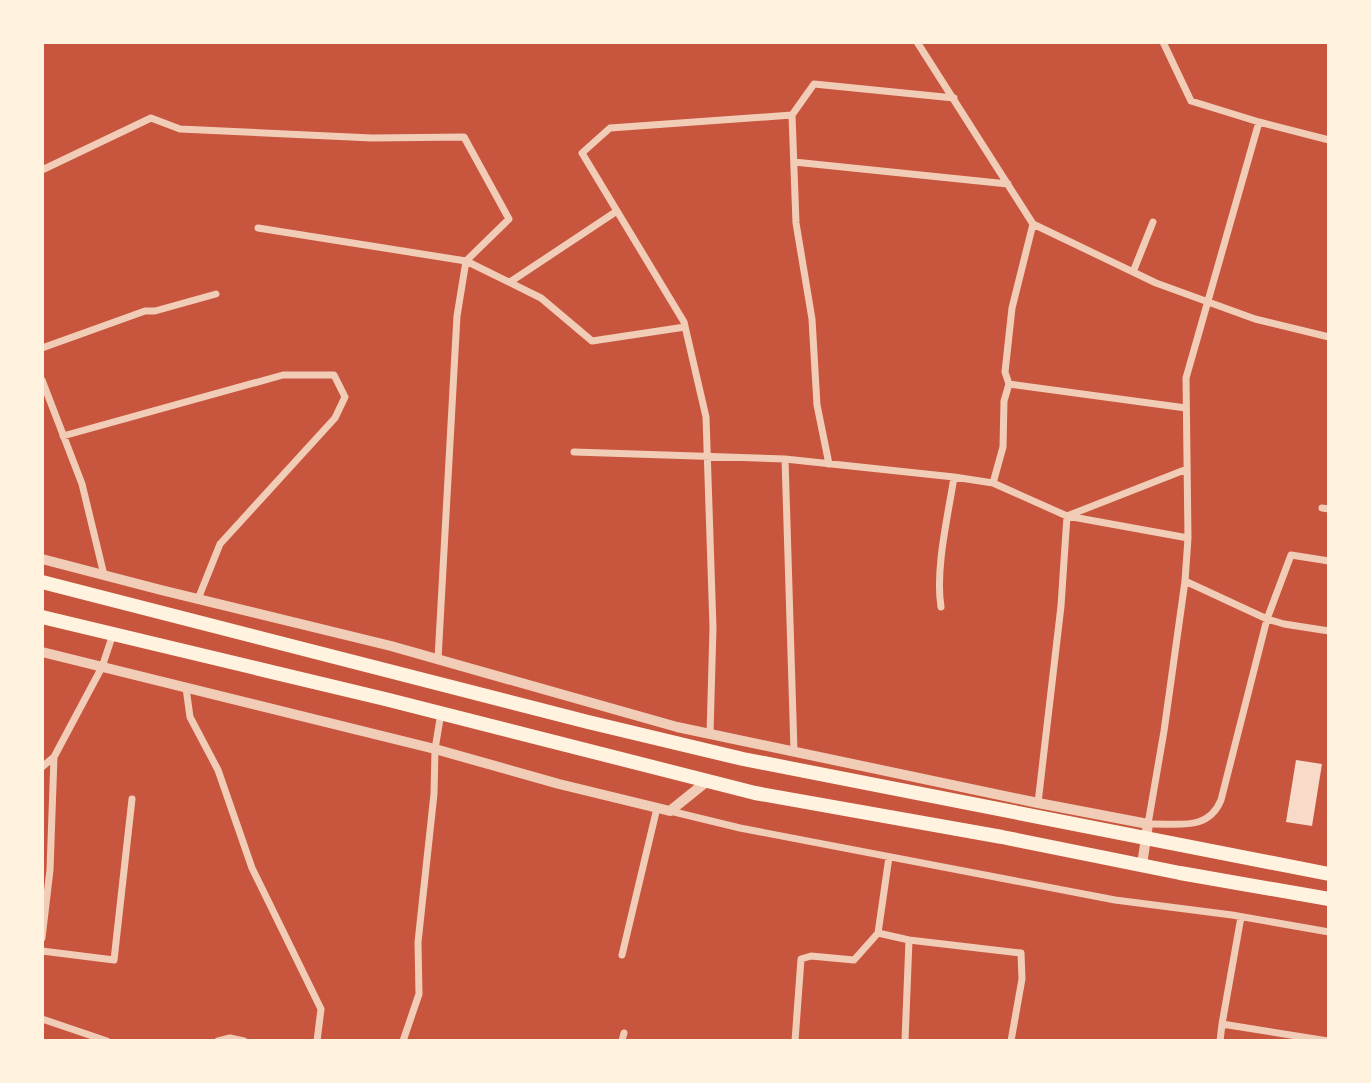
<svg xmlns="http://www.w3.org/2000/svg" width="1371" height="1083" viewBox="0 0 1371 1083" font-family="'Archivo Narrow',sans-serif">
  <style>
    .building { fill: #f7dbc8 }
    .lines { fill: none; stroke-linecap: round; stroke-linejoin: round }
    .minor { stroke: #f1ccb7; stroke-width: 7 }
    .tertiary { stroke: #f1ccb7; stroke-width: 10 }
    .trunk { stroke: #fff3e0; stroke-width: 14 }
  </style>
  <rect width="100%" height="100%" fill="#c8553d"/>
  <path class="building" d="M1296,760l26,4 -10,62 -26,-4z"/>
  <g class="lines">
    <path class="minor" d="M917,42l116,182 123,59 99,36 74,18
      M1163,42l28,59 68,21 70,18
      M794,162l214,22
      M42,170l109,-52 29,11 192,9 92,-1 45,82 -43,42 -9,55 -19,343
      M258,228l208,33 75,37 51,43 93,-14
      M1133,272l20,-50
      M510,282l107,-71
      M42,348l103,-37h10l61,-17
      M42,380l40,104 22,91
      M1009,384l177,24
      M63,436l220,-61h51l11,22 -10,21 -115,126 -22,55
      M574,452l211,7 169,18 39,6 74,33 121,22
      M785,459l9,292
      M829,464l-12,-59 -5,-86 -16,-96 -4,-108 22,-31 140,14
      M993,483l10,-36 1,-46 5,-17 -4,-12 7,-64 21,-84
      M1322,508l7,1
      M1329,561l-38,-6 -24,64 -46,181c-13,32 -44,23 -73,24l16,-93 21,-150 82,38 17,5 45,7
      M1185,581l3,-43 -2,-160 73,-256
      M941,607c-6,-38 7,-91 13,-130
      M186,688l4,29 28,53 34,98 69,141 -4,32
      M710,734l3,-106 -7,-211 -22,-95 -102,-169 28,-25 182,-13
      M42,767l12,-10
      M1038,803l23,-197 6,-90 120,-47
      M670,811l70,17 375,72 117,15 97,17
      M1241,917l-19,107 106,17
      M878,933l31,7 112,13 1,26 -11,62
      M42,938l8,-68 4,-113 48,-90 11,-33
      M42,951l72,9 18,-161
      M622,955l35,-147
      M42,1019l65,22
      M218,1041l12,-3 14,3
      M403,1041l16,-47 -1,-52 16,-148 1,-45 6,-36
      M622,1041l2,-8
      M795,1041l6,-82 10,-3 43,4 24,-27 11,-76
      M905,1041l4,-101
      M1220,1041l2,-17"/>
    <path class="tertiary" d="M42,559l119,31 230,56 286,81 361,76 110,21 -6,41
      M42,652l393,97 124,35 111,27 36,-29"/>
    <path class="trunk" d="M42,582l546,140 155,37 586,115
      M42,617l343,82 370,94 247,44 178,36 149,26"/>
  </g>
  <rect width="1371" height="1083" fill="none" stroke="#fff3e0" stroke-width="88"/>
</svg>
